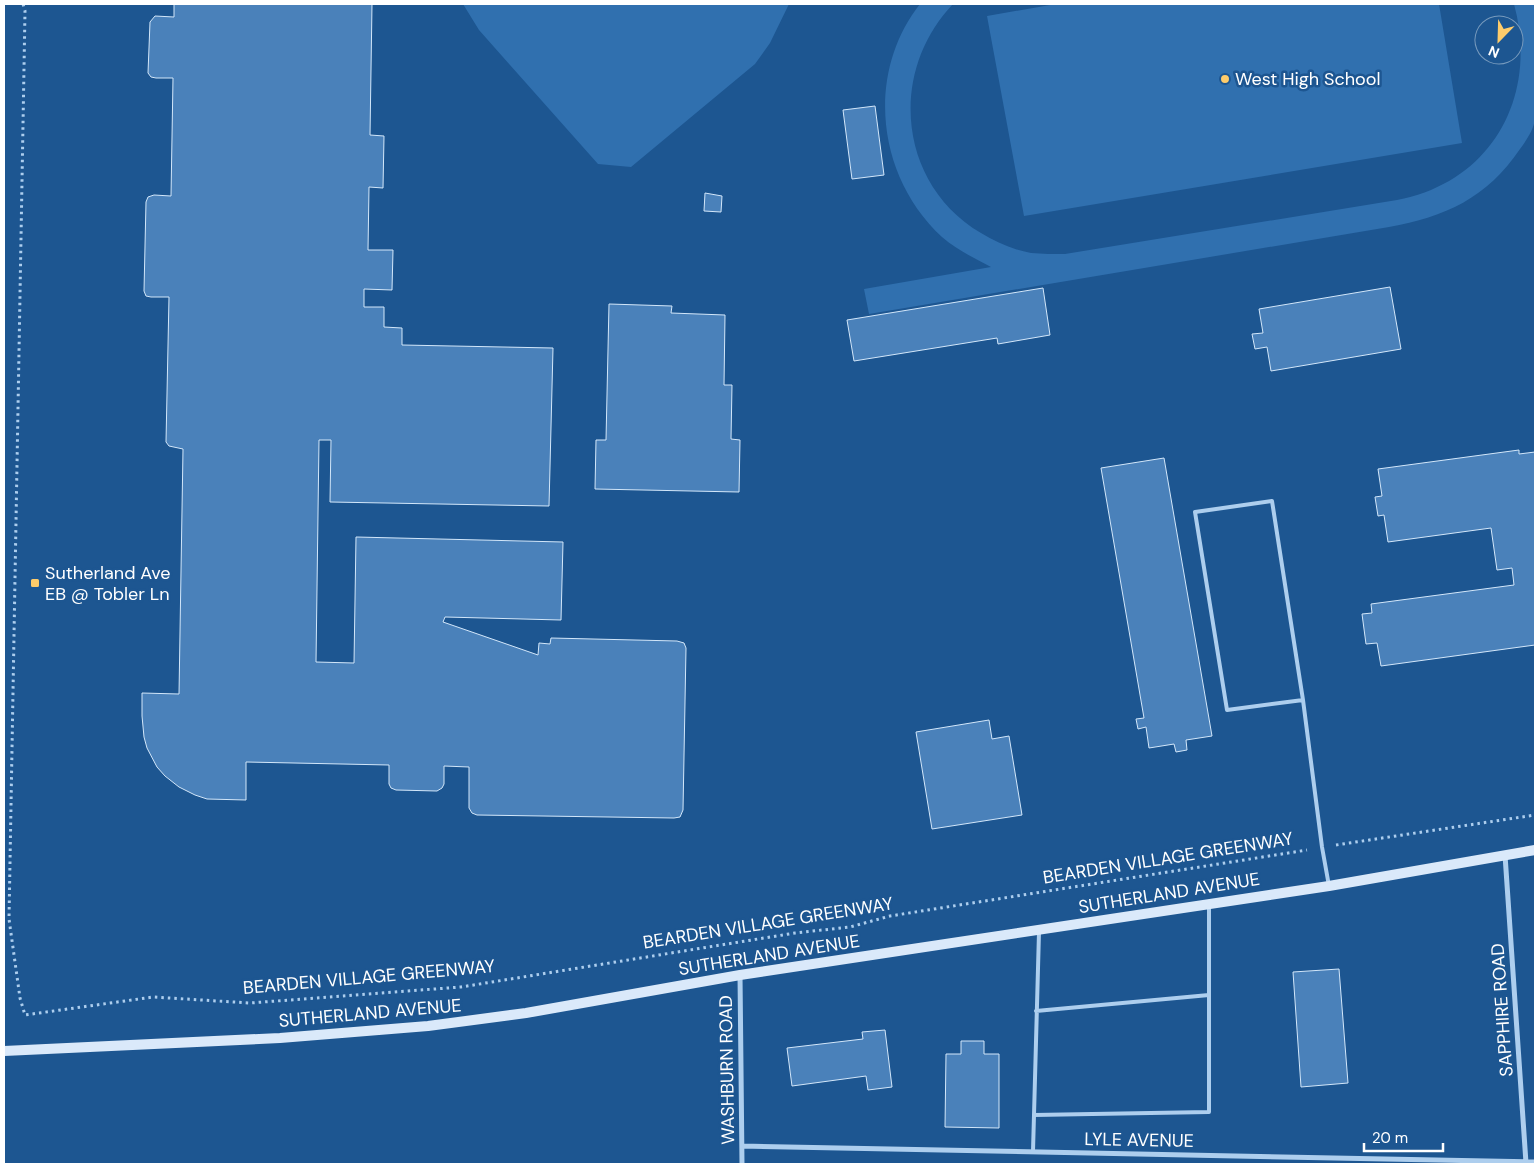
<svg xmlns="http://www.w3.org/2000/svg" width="1539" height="1168" viewBox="0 0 1539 1168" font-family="'DM Sans',sans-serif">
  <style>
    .garden { fill: #3070af }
    .building { fill: #4a81ba; stroke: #d3e7fa }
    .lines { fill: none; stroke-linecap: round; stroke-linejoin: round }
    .path { stroke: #adceee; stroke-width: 3; stroke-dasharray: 2.5 4; stroke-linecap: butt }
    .lane { stroke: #adceee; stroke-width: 4 }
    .street { stroke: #adceee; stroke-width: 5 }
    .secondary { stroke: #dae9fa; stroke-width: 10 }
    .poi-dot { fill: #fecc6b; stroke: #1d5691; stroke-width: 2 }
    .labels { text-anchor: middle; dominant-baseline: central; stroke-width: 5; stroke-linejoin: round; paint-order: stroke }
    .poi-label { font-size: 18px; fill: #fff; stroke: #1d5691; text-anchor: start }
    .street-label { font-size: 18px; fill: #fff; stroke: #1d5691 }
  </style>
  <rect width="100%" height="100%" fill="#1d5691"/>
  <path class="garden" d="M463,4h326l-19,39 -15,21 -124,103 -33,-3 -119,-134z
    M920,4h33c-65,68 -55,180 28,229 15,9 32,17 50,20 11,1 23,1 34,1l332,-54c95,-18 142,-104 117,-196h21c0,25 0,51 0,76 0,13 2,26 0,39 -1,10 -9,22 -15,30 -33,49 -75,68 -131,78l-520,87 -5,-25 127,-22c-17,-9 -34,-17 -49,-30 -65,-60 -77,-163 -22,-233z
    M1056,4h383l23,139 -438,73 -37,-200z"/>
  <path class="building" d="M174,4h198l-2,131 14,1 -1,52 -14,-1 -1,63h25l-1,40 -28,-1v18h20v20l18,1v17l151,3 -4,158 -219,-4 1,-62h-12l-3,222 38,1 2,-126 207,5 -2,78 -116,-3 -2,5 95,33 1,-12 11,1 1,-6 126,3 7,2 2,5 -3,162 -3,7 -6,1 -197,-3 -5,-2 -3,-5v-41l-25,-1v18l-2,4 -5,3 -41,-1 -5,-2 -2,-4v-19l-143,-3v38l-39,-1 -12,-4 -16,-8 -14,-11 -8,-9 -10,-19 -3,-11 -2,-21v-23l37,1 4,-245 -14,-3 -3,-4 3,-145h-18l-5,-1 -2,-5 2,-89 2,-5 6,-2 17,1 2,-118h-17l-5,-1 -3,-4 2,-51 5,-6 19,1z
    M875,106l9,69 -32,4 -9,-69z
    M705,193l17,3 -1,16 -17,-1z
    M1390,287l11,62 -130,22 -4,-24 -12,2 -3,-15 11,-1 -4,-24z
    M1043,288l7,47 -52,9 -1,-6 -143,23 -7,-41z
    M609,304l63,2 -1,7 54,2 -1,70h8l-1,54 9,1 -1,52 -144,-3 1,-49h10z
    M1519,450v4l16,-2v193l-154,21 -4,-23 -11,1 -4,-30 10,-1 -1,-9 143,-19 -2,-17 -15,2 -6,-42 -103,14 -4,-27 -6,1 -3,-19 7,-1 -4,-27z
    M1164,458l48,278 -26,4 1,10 -11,2 -2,-8 -25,4 -3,-21 -8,2 -2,-10 8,-1 -43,-250z
    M989,720l3,19 17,-3 13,79 -90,14 -16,-97z
    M1339,969l9,114 -47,4 -8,-115z
    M885,1030l7,57 -24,3 -2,-14 -74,10 -5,-38 76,-9 -1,-7z
    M961,1041h23v13h15v74l-54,-1 1,-73h15z"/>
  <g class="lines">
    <path class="path" d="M23,4l2,7 -16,908 11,79 5,17 128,-18 97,6 211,-16 334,-54 55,-6 40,-11 417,-66
      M1336,845l199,-30"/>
    <path class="lane" d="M1303,700l-76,10 -32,-198 77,-11 31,199 19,147 7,39
      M1039,932l-5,183 175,-3v-207
      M1036,1011l173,-16
      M1033,1151l1,-36"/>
    <path class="street" d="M1505,855l21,308
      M740,975l2,189
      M742,1146l793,16"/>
    <path class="secondary" d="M4,1051l276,-13 148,-12 98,-13 214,-38 589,-89 206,-36"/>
  </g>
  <g class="poi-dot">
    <circle cx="1225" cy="79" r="5"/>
    <rect x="30" y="578" width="10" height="10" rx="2.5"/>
  </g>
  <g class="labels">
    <g class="poi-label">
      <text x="1235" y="79">West High School</text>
      <text x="45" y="573">Sutherland Ave<tspan x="45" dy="21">EB @ Tobler Ln</tspan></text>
    </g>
    <g class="street-label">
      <text transform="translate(1168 858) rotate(-9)">BEARDEN VILLAGE GREENWAY</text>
      <text transform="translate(1169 893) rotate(-9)">SUTHERLAND AVENUE</text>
      <text transform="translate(768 923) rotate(-9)">BEARDEN VILLAGE GREENWAY</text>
      <text transform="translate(769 955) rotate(-9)">SUTHERLAND AVENUE</text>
      <text transform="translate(369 977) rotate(-5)">BEARDEN VILLAGE GREENWAY</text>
      <text transform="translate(1502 1010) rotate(-94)">SAPPHIRE ROAD</text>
      <text transform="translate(370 1013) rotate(-5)">SUTHERLAND AVENUE</text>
      <text transform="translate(727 1070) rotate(-91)">WASHBURN ROAD</text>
      <text transform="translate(1139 1140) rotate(1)">LYLE AVENUE</text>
    </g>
  </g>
  <rect width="1539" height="1168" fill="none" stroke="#ffffff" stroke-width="10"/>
  <g transform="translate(1499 40) rotate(203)"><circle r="24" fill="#1d5691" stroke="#779abd"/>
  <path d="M0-4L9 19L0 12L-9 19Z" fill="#fecc6b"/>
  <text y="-8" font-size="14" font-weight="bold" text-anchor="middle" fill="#ffffff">N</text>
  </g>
  <path d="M1364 1143v8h79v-8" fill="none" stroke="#ffffff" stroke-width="2.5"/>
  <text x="1372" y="1143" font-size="15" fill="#ffffff" stroke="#1d5691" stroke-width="4" paint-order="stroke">20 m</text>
</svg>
